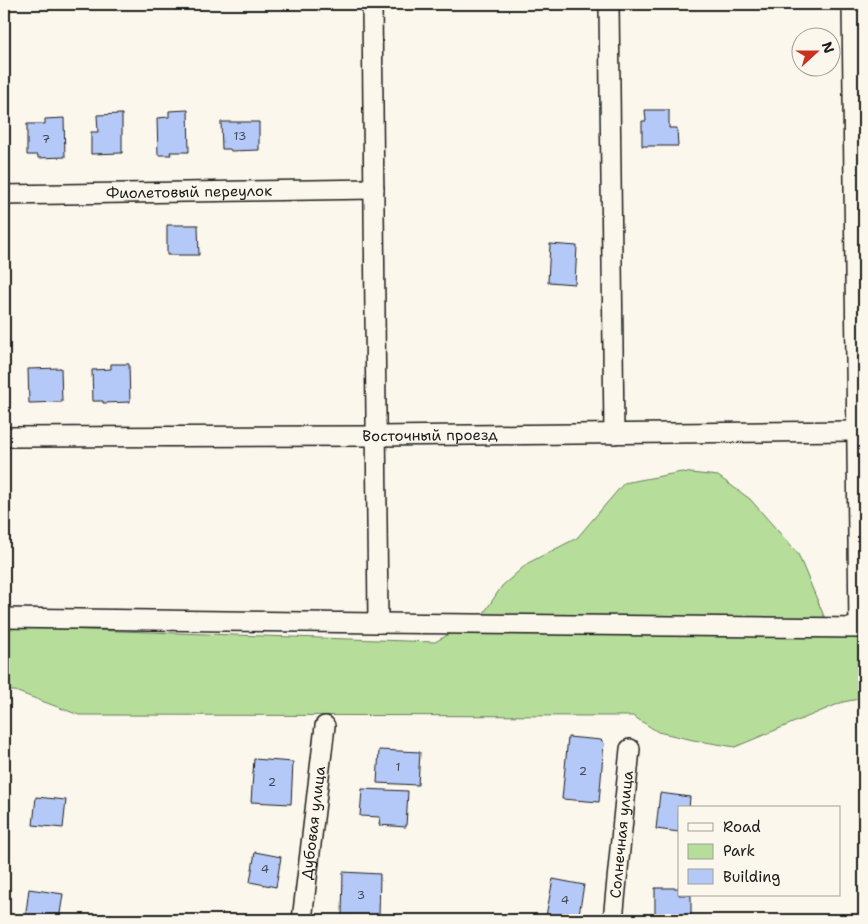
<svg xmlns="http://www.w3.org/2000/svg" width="868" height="924" viewBox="0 0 868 924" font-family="'Shantell Sans',sans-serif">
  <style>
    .green { fill: #b6de9a; stroke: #697d5b }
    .building { fill: #b5c9f9; stroke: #1c1c1c }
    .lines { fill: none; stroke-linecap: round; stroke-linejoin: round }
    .street-casing { stroke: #1c1c1c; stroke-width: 22 }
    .street { stroke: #fbf7ec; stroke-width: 19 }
    .labels { text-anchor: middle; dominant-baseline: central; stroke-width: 4.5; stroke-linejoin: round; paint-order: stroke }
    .number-label { font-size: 12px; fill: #424753 }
    .street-label { font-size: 15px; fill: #1c1c1c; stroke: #fbf7ec }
  </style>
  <rect width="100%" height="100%" fill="#fbf7ec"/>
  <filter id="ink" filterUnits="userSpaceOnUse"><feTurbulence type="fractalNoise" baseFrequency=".02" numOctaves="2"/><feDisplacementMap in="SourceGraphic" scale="10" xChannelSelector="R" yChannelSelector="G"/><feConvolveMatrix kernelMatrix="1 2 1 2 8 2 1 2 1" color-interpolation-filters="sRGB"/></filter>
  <g filter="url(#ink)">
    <path class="green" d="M682,472l36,4 32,23 48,55 28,67 19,2 19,-6v81l-21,4 -108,45 -42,-7 -35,-8 -25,-16 -554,-1 -64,-24h-11v-64l431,15 47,-26 20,-30 26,-23 49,-25 47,-55z"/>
    <path class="building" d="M188,110l1,42h-19l1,3h-13l-1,-37 12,-1v-6z
      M645,110h24v18h8l1,18h-36v-25h4z
      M122,114v39l-31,1v-22h7l-1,-17z
      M64,118l1,39 -27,1v-3h-11v-31h18v-5z
      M221,122h38v28l-28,1 -1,-2h-8z
      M167,225h31l1,30h-32z
      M550,244l27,2 -2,38 -27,-2z
      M111,364h18l1,38 -27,1v-2h-10l-1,-31 19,-1z
      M61,368l1,34 -33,1 -1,-34z
      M568,737l33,3 3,3 -5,59 -37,-3z
      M379,750l41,2 -2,33 -41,-2z
      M254,759l39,3 -2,42 -40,-2z
      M362,789l46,2 -2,36 -27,-2 1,-8 -20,-1z
      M660,793l30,4 -1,11h-10v24l-23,-3z
      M36,797l30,3 -3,28 -30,-3z
      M255,852l26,5 -5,30 -26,-5z
      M343,872l37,2 -1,43 -37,-1z
      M553,879l31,6 -6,35h-6l-26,-4z
      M655,888h24v7h12v21l-36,-1z
      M29,889l34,5 -4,26h-34z"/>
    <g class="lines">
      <defs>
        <g id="street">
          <path d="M372,4l6,619"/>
          <path d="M609,4l5,430"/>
          <path id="s1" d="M4,195l370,-6"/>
          <path id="s2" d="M4,437l373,-1 479,-5"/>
          <path d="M4,618l374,5 481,5 -7,-624"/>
          <path id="s3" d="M302,920l23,-194"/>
          <path id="s4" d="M613,920l17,-171"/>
        </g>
      </defs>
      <use href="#street" class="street-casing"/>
      <use href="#street" class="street"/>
    </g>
  </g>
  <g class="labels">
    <g class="number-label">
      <text x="240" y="136">13</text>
      <text x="46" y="139">7</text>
      <text x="398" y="767">1</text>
      <text x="583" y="771">2</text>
      <text x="272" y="782">2</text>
      <text x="265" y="869">4</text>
      <text x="361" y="895">3</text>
      <text x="565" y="900">4</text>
    </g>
    <g class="street-label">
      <text stroke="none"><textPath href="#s1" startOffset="185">Фиолетовый переулок</textPath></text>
      <text stroke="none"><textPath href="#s2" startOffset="426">Восточный проезд</textPath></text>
      <text stroke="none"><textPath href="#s3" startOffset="98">Дубовая улица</textPath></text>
      <text stroke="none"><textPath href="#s4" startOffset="86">Солнечная улица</textPath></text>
    </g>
  </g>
  <rect width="868" height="924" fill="none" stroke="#fbf7ec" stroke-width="20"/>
  <rect x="10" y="10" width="848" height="904" fill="none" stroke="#1c1c1c" stroke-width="2" filter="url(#ink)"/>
  <rect x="678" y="806" width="162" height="90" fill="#fbf7ec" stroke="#a29f99"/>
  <rect x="688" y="823" width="25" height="8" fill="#fbf7ec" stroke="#a29f99"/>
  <text x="723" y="832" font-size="15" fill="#1c1c1c">Road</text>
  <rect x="688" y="844" width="25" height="15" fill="#b6de9a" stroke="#a29f99"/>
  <text x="723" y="856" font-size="15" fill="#1c1c1c">Park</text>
  <rect x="688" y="869" width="25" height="15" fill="#b5c9f9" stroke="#a29f99"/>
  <text x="723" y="882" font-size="15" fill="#1c1c1c">Building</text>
  <g transform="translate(816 52) rotate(69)"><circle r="24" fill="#fbf7ec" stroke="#a29f99"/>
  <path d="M0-4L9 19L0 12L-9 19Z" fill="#c8321e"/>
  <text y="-8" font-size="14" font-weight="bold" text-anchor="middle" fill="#1c1c1c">N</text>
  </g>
</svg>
